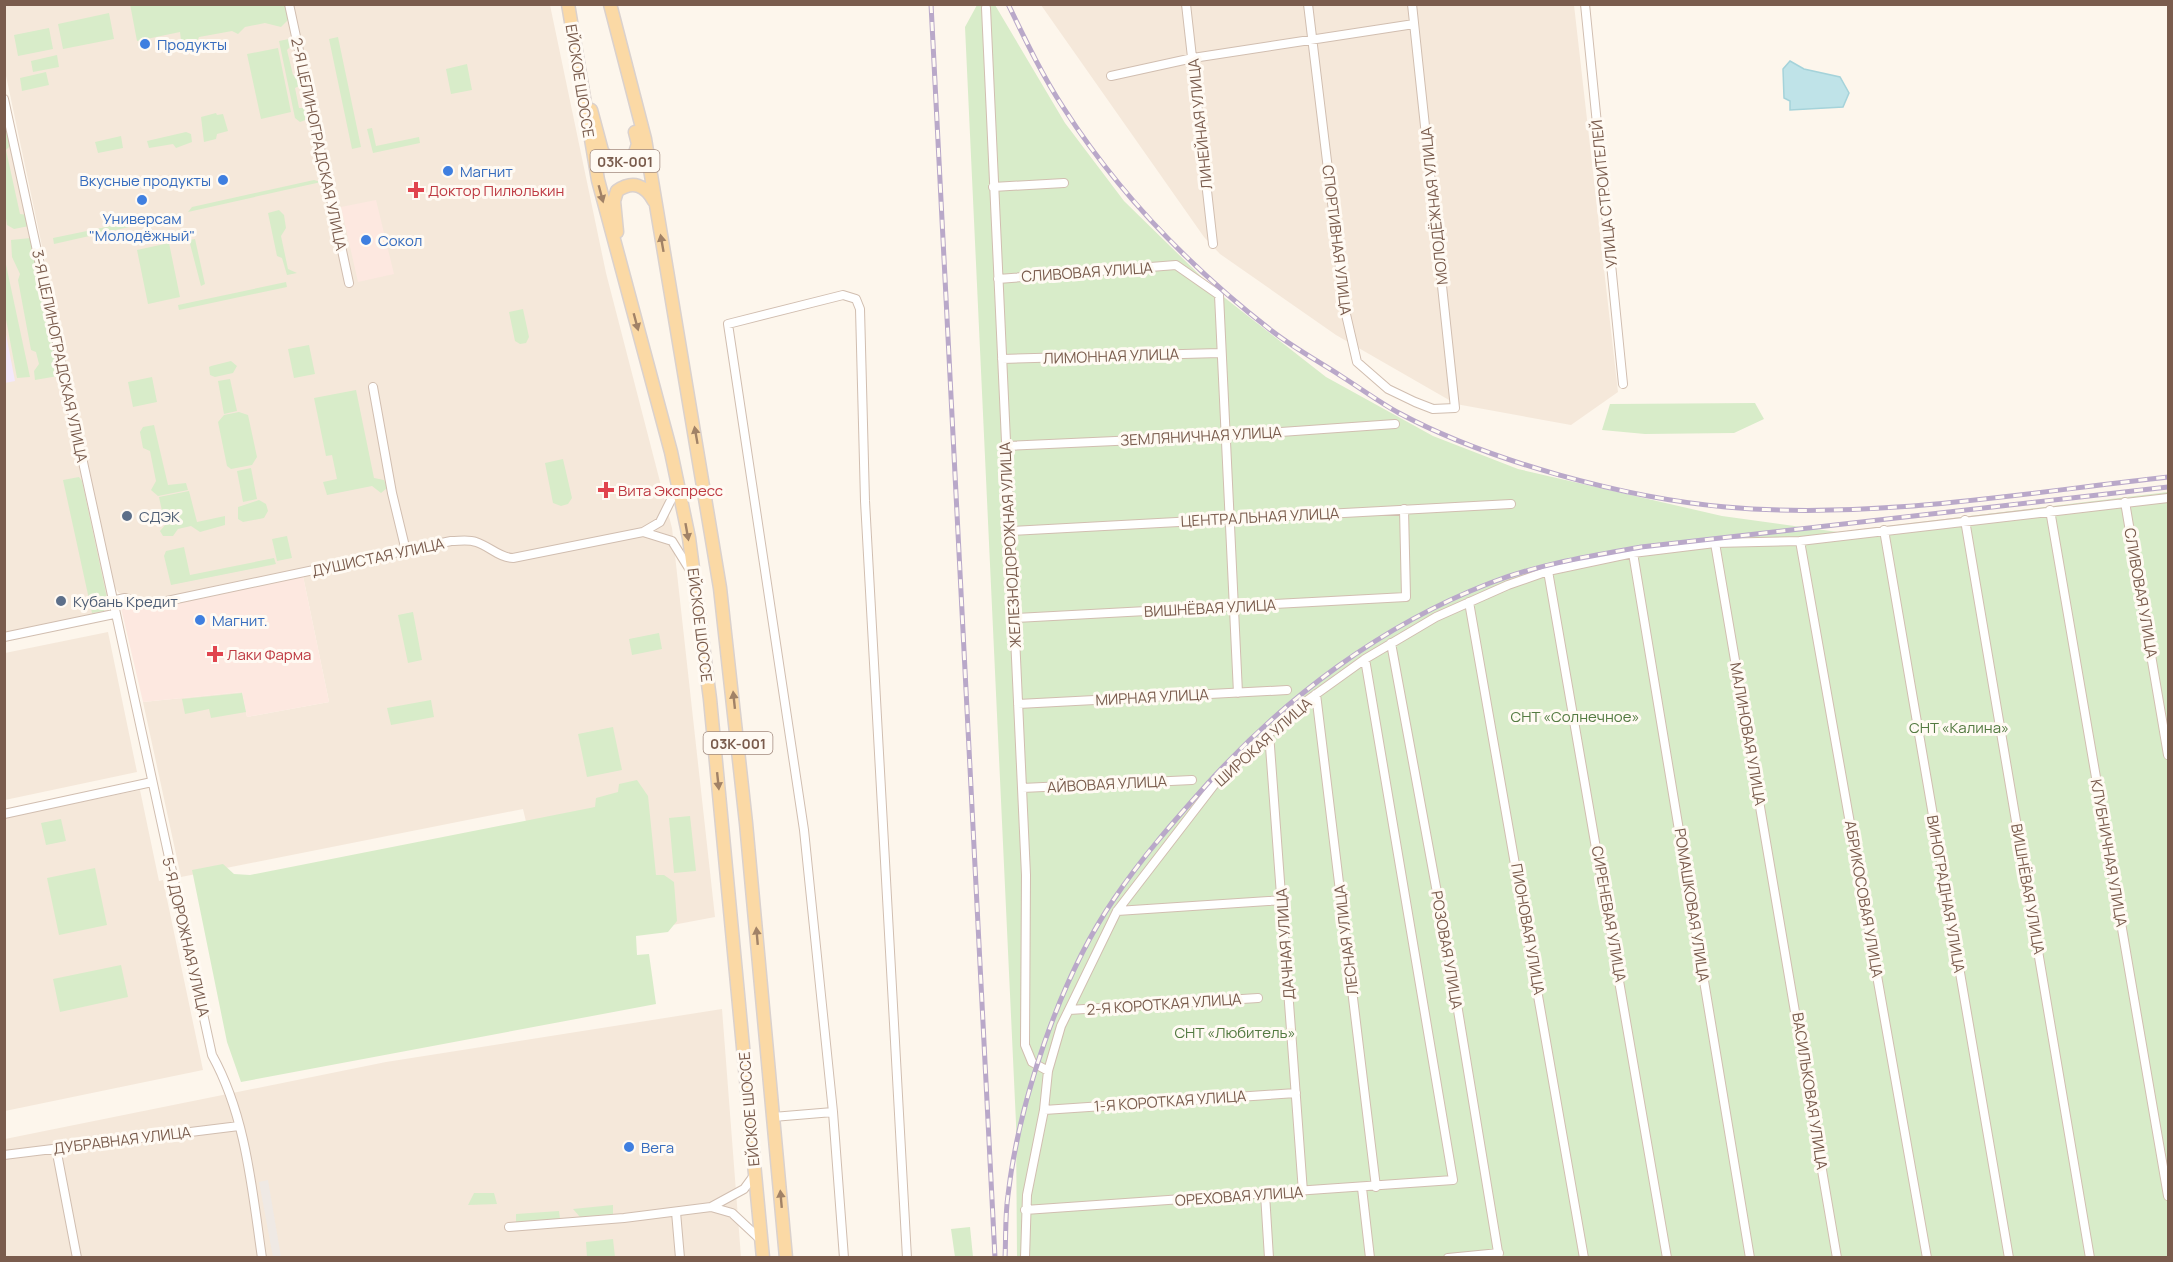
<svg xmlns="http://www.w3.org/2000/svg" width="2173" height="1262" viewBox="0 0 2173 1262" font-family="Manrope,sans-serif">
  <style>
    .residential { fill: #f5e8da }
    .commercial { fill: #fde8e0 }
    .industrial { fill: #efe9e4 }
    .education { fill: #f3e8fa }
    .green { fill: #d8ecc9 }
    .water { fill: #bfe3e8; stroke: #a5d3da; stroke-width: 1.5 }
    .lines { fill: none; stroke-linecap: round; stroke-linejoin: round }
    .street-casing { stroke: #d1beb0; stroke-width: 10 }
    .primary-casing { stroke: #dad1cd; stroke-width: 15 }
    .street { stroke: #fff; stroke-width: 8 }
    .primary { stroke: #fbd9a5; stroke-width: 12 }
    .rail-casing { stroke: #b9a8c9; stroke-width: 5 }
    .rail { stroke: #fffaf3; stroke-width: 3; stroke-dasharray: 9; stroke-linecap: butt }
    .oneway { fill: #a18267 }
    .shop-dot { fill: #3f7fe0; stroke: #fffaf3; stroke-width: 2 }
    .health-dot { fill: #e0444e; stroke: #fffaf3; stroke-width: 2 }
    .service-dot { fill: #5c6f8a; stroke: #fffaf3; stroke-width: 2 }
    .labels { text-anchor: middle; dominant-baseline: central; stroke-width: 6; stroke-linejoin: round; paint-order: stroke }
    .shield { fill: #fffaf3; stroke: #a28b7f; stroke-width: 1.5 }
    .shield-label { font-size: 14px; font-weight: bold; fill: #7a5c4d }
    .shop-label { font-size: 15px; fill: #366cbe; stroke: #fffaf3; text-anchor: start }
    .street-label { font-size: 15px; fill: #7a5c4d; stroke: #fffaf3 }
    .health-label { font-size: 15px; fill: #be3a42; stroke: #fffaf3; text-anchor: start }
    .service-label { font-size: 15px; fill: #4e5e75; stroke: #fffaf3; text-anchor: start }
    .park-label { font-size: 15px; fill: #537a41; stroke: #fffaf3 }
  </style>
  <rect width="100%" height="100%" fill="#fdf6ec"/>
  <path class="residential" d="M4,5h546l56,268 66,255 43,389 -159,30 -33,-138 -342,68 -38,-175 99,-10 5,25 82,-15 -26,-126 159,-33 -1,-6 -20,2 -280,62 -16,1 -26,-9 -5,-6 -109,-516z
    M1041,5h533l44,387 -47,33 -115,-21 -120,-69 -116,-81 -16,-17z
    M4,115l31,132 27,140 49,221 -7,6 -100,20z
    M108,632l29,140 -132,28v-147z
    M140,790l19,91 4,-1 40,190 -198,41 -1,-293z
    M722,1009l19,248 -736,1v-119l381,-77z"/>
  <path class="commercial" d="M376,200l18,74 -36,8 -17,-75z
    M303,576l26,126 -82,15 -5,-25 -99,10 -22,-94 5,-4 13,6z"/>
  <path class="industrial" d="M268,1180l13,77h-8l-14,-75z"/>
  <path class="education" d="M5,329l10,52 -10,2h-1z"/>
  <path class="green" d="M130,4l155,1 4,14 -8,8 -16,-4 -20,4 -7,7 -6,-3 -33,6 -4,9 -7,1 -7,-7 -1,-8 -43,9z
    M977,5h18l70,118 59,78 92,90 110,86 107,59 85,33 204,47 116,16 330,-40v765h-1151l-1,-134 -51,-1096z
    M109,13l5,26 -51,10 -5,-25z
    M49,28l4,21 -35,7 -4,-21z
    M338,37l23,110 -9,2 -23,-110z
    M289,39l4,5 -6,6 6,25 4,2 4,8 -6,3 4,20h6l3,11 -8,3 -5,-4 -16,-77z
    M278,48l13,64 -30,7 -14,-65z
    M57,55l2,12 -26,5 -2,-11z
    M467,64l5,26 -21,4 -5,-25z
    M46,72l3,13 -27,6 -2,-13z
    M216,113l1,2 6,-1 5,17 -11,3 -1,5 -12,3 -3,-25z
    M372,128l4,18 43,-9 1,6 -47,10 -6,-24z
    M4,132l5,1 3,11 -6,6 14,64 8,1 1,11 -15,3 -7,-4 -2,-13z
    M186,132l5,2 1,8 -16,6 -3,-4 -24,4 -2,-7z
    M121,136l2,12 -25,5 -3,-11z
    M314,180l7,2 -133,30 4,-5z
    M279,210l5,5 2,13 -5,8 7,33 9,4 -10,2 -5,-17 -5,-2 -9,-43z
    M174,213l4,3 -124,28 -1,-6z
    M31,238l27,138 -23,4 -1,-9 5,-7 -3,-12 -5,-2 -13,-70 2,-6 -8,-17 -1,-17z
    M195,239l10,45 -4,2 -12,-46z
    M169,243l11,54 -32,7 -11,-54z
    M4,260h1l25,117 -13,1 -12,-64z
    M286,282l1,5 -108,23 -1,-5z
    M523,309l6,28 -3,6 -6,1 -5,-3 -6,-29z
    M309,345l6,29 -21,4 -6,-29z
    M231,361l6,5 -4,7 -18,4 -5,-2 -1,-8 2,-1z
    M152,377l5,25 -24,5 -5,-25z
    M230,379l7,32 -13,3 -6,-33z
    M356,390l18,88 10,2 3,8 -6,5 -9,-7 -45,9 -4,-13 14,-3 -5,-24 -6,1 -12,-58z
    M1755,403l9,16 -30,14 -89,1 -43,-4 8,-26z
    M239,412l9,3 9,42 -5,8 -21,4 -4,-3 -9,-44 6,-7z
    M154,425l14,60 18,-2 2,7 -30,6 -7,-6 5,-9 -6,-30 -7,-3 -3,-16 3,-5z
    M563,459l9,39 -4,6 -7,2 -8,-3 -8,-40z
    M251,468l6,31 -14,3 -6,-31z
    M79,477l3,4 25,117 -3,13 -12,2 -29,-133z
    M189,491l8,31 28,-6v9l-25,7 -9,-6 -13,3 -5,7h-10l-3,-5 5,-6 -6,-28z
    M259,500l7,4 2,7 -4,7 -21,4 -5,-3v-12z
    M287,536l5,22 -15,3 -5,-22z
    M184,547l6,28 84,-17 2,6 -105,21 -7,-29 2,-5z
    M413,612l9,48 -14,3 -10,-48z
    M659,633l3,16 -30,6 -3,-16z
    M242,693l4,19 -35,6 -2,-9 -24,5 -3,-15z
    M431,700l3,17 -43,8 -4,-17z
    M613,727l9,43 -35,7 -9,-43z
    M637,780l11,16 8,79h8l10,7 3,39 -9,11 -32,4 1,19 12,-1 7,50 -415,78 -14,-40 -35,-172 31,-6 11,10 16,1 345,-68 1,-9 22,-6 1,-8z
    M690,816l6,55 -22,2 -5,-55z
    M61,819l5,22 -20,4 -5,-22z
    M95,868l12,57 -48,10 -12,-57z
    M121,965l7,32 -68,15 -7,-33z
    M474,1193h20l3,11 -29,1z
    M613,1205v11l-33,1 -7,-8z
    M559,1211l1,8 -44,3v-8z
    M970,1227l3,30h-18l-4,-28z
    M613,1239l2,18h-28l-1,-15z"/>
  <path class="water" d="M1790,61l14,8 36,8 9,16 -6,14 -53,3v-9l-6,-3 -1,-29z"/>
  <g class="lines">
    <defs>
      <path id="street" d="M289,4l60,279
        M1186,4l27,240
        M1308,4l37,306 12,52 31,27 27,13 18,7 22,-1 -43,-404
        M1585,4l38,380
        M986,8l40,867 -1,170 7,17 16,9
        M1111,76l82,-18 221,-34
        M4,99l208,956c34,61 40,134 50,203
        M993,187l71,-4
        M998,279l178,-14 43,30 19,398
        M1002,359l218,-6
        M373,387l19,106 14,58
        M1006,446l219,-10 170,-12
        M2125,502l43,253
        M2050,510l118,686
        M1965,520l125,738
        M1884,530l125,728
        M1010,531l501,-27
        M643,532l29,9 18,29
        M1800,541l127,717
        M1715,543l122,715
        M1633,553l117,705
        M1548,571l119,687
        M111,601l14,-3 18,6 24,-3 284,-60c9,0 17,-2 25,1 13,4 24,16 37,16l130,-26 17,-10 17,-34
        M1469,602l115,656
        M1014,618l392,-21 -2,-88
        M4,637l110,-23
        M1391,643l61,331 47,284
        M1316,694l60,493
        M1018,704l269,-14
        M1269,733l34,459
        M1022,788l170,-8
        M4,814l148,-32
        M1117,911l165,-11
        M1069,1010l189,-12
        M1044,1110l252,-17
        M773,1117l60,-5
        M56,1148l21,110
        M4,1155l235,-29
        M1362,1188l8,70
        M1265,1194l4,64
        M711,1207l21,6 29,27
        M1025,1210l428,-30 -88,-521
        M676,1212l4,46
        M509,1227l115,-9 87,-11 33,-18 11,-15
        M844,1258l-11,-146 -29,-282 -76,-506 115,-29 13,4 4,10 5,192 42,757
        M1025,1258l2,-63 17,-85 4,-39 13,-45 56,-115 97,-126 80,-75 71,-51 71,-42 72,-32 40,-14 85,-18 82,-10 85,-2 368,-43
        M1448,1258l51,-5"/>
      <path id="primary" d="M568,4l30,176 73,272 18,86 21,161 53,559
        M610,4l35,135 75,449 26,235 40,435
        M591,110l11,41 6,8 13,3 13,-6 4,-12 -3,-12
        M617,232l-3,-31 3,-10c16,-11 28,-6 37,10"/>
    </defs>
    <use href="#street" class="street-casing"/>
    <use href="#primary" class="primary-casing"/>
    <use href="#street" class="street"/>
    <use href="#primary" class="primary"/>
    <defs>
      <path id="rail" d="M931,4l64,1254
        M1008,4c17,35 34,71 55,103 55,86 129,162 209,224 22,17 46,30 69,45 19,12 38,26 58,37 89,48 226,85 327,94 147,13 296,-14 442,-30
        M1005,1258c1,-21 0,-42 3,-63 11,-94 52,-217 106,-296 28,-42 61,-79 95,-117 77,-85 173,-157 281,-199 49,-19 100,-27 151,-36l527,-60"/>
    </defs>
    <use href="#rail" class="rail-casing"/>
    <use href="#rail" class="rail"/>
  </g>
  <defs><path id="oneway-solid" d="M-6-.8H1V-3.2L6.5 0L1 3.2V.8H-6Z" transform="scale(1.5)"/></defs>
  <g class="oneway">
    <use href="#oneway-solid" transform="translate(601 194) rotate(75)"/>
    <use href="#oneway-solid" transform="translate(662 243) rotate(-100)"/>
    <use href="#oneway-solid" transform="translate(636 322) rotate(75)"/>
    <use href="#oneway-solid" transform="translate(696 435) rotate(-100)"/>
    <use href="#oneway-solid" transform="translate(687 532) rotate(80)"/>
    <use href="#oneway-solid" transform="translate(734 700) rotate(-96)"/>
    <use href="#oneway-solid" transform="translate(718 781) rotate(84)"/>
    <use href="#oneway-solid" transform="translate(757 936) rotate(-95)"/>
    <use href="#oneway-solid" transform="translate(781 1199) rotate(-95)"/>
  </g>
  <g class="shop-dot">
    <circle cx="145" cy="44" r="6"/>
    <circle cx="448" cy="171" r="6"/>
    <circle cx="223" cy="180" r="6"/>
    <circle cx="142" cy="200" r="6"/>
    <circle cx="366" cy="240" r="6"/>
    <circle cx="200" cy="620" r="6"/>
    <circle cx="629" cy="1147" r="6"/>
  </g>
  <g class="health-dot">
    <path d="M413 181h6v6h6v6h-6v6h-6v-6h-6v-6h6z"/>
    <path d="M603 481h6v6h6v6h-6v6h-6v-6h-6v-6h6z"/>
    <path d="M212 645h6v6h6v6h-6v6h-6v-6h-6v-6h6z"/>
  </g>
  <g class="service-dot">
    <circle cx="127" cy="516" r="6"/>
    <circle cx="61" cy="601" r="6"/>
  </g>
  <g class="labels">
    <g class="shield">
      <rect x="590.5" y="150" width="69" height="22" rx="4.5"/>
      <rect x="703.5" y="732" width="69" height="22" rx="4.5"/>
    </g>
    <g class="shield-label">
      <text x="625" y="161">03К-001</text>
      <text x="738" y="743">03К-001</text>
    </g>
    <g class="shop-label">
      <text x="157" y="44">Продукты</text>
      <text x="460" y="171">Магнит</text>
      <text x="211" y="180" text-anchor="end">Вкусные продукты</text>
      <text x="142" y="218" text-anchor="middle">Универсам<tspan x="142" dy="17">"Молодёжный"</tspan></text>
      <text x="378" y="240">Сокол</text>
      <text x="212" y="620">Магнит.</text>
      <text x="641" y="1147">Вега</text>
    </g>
    <g class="street-label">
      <text transform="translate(580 81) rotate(81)">ЕЙСКОЕ ШОССЕ</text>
      <text transform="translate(1200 124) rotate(-96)">ЛИНЕЙНАЯ УЛИЦА</text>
      <text transform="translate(319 144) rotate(78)">2-Я ЦЕЛИНОГРАДСКАЯ УЛИЦА</text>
      <text transform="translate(1604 194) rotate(-96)">УЛИЦА СТРОИТЕЛЕЙ</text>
      <text transform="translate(1434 206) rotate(-96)">МОЛОДЁЖНАЯ УЛИЦА</text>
      <text transform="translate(1337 240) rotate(83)">СПОРТИВНАЯ УЛИЦА</text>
      <text transform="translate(1087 272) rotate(-4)">СЛИВОВАЯ УЛИЦА</text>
      <text transform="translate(60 356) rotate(78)">3-Я ЦЕЛИНОГРАДСКАЯ УЛИЦА</text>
      <text transform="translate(1111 356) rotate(-2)">ЛИМОННАЯ УЛИЦА</text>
      <text transform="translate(1201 436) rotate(-3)">ЗЕМЛЯНИЧНАЯ УЛИЦА</text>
      <text transform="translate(1260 517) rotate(-3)">ЦЕНТРАЛЬНАЯ УЛИЦА</text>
      <text transform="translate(1010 545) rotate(-93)">ЖЕЛЕЗНОДОРОЖНАЯ УЛИЦА</text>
      <text transform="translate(378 557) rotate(-12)">ДУШИСТАЯ УЛИЦА</text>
      <text transform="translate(2141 593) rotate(80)">СЛИВОВАЯ УЛИЦА</text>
      <text transform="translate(1210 608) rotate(-3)">ВИШНЁВАЯ УЛИЦА</text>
      <text transform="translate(700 625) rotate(83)">ЕЙСКОЕ ШОССЕ</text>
      <text transform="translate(1152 697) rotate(-3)">МИРНАЯ УЛИЦА</text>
      <text transform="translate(1748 734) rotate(80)">МАЛИНОВАЯ УЛИЦА</text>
      <text transform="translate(1263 742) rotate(-42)">ШИРОКАЯ УЛИЦА</text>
      <text transform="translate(1107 784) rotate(-3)">АЙВОВАЯ УЛИЦА</text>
      <text transform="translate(2109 853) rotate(80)">КЛУБНИЧНАЯ УЛИЦА</text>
      <text transform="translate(2028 889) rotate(80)">ВИШНЁВАЯ УЛИЦА</text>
      <text transform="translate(1946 894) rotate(80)">ВИНОГРАДНАЯ УЛИЦА</text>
      <text transform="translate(1864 899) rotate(80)">АБРИКОСОВАЯ УЛИЦА</text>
      <text transform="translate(1692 905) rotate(81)">РОМАШКОВАЯ УЛИЦА</text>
      <text transform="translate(1609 914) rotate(80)">СИРЕНЕВАЯ УЛИЦА</text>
      <text transform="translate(1528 929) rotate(80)">ПИОНОВАЯ УЛИЦА</text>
      <text transform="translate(186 937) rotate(77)">5-Я ДОРОЖНАЯ УЛИЦА</text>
      <text transform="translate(1346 940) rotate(-97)">ЛЕСНАЯ УЛИЦА</text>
      <text transform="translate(1285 944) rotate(-94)">ДАЧНАЯ УЛИЦА</text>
      <text transform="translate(1447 950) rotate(80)">РОЗОВАЯ УЛИЦА</text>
      <text transform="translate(1164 1004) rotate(-4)">2-Я КОРОТКАЯ УЛИЦА</text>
      <text transform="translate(1810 1091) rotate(81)">ВАСИЛЬКОВАЯ УЛИЦА</text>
      <text transform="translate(1170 1101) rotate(-4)">1-Я КОРОТКАЯ УЛИЦА</text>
      <text transform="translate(749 1109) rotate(-95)">ЕЙСКОЕ ШОССЕ</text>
      <text transform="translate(122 1140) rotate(-7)">ДУБРАВНАЯ УЛИЦА</text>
      <text transform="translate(1239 1196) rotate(-4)">ОРЕХОВАЯ УЛИЦА</text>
    </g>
    <g class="health-label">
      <text x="428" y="190">Доктор Пилюлькин</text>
      <text x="618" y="490">Вита Экспресс</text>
      <text x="227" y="654">Лаки Фарма</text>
    </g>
    <g class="service-label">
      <text x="139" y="516">СДЭК</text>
      <text x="73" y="601">Кубань Кредит</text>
    </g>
    <g class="park-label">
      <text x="1575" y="716">СНТ «Солнечное»</text>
      <text x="1959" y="727">СНТ «Калина»</text>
      <text x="1235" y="1032">СНТ «Любитель»</text>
    </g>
  </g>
  <rect width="2173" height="1262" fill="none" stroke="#7a5c4d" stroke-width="12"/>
</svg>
